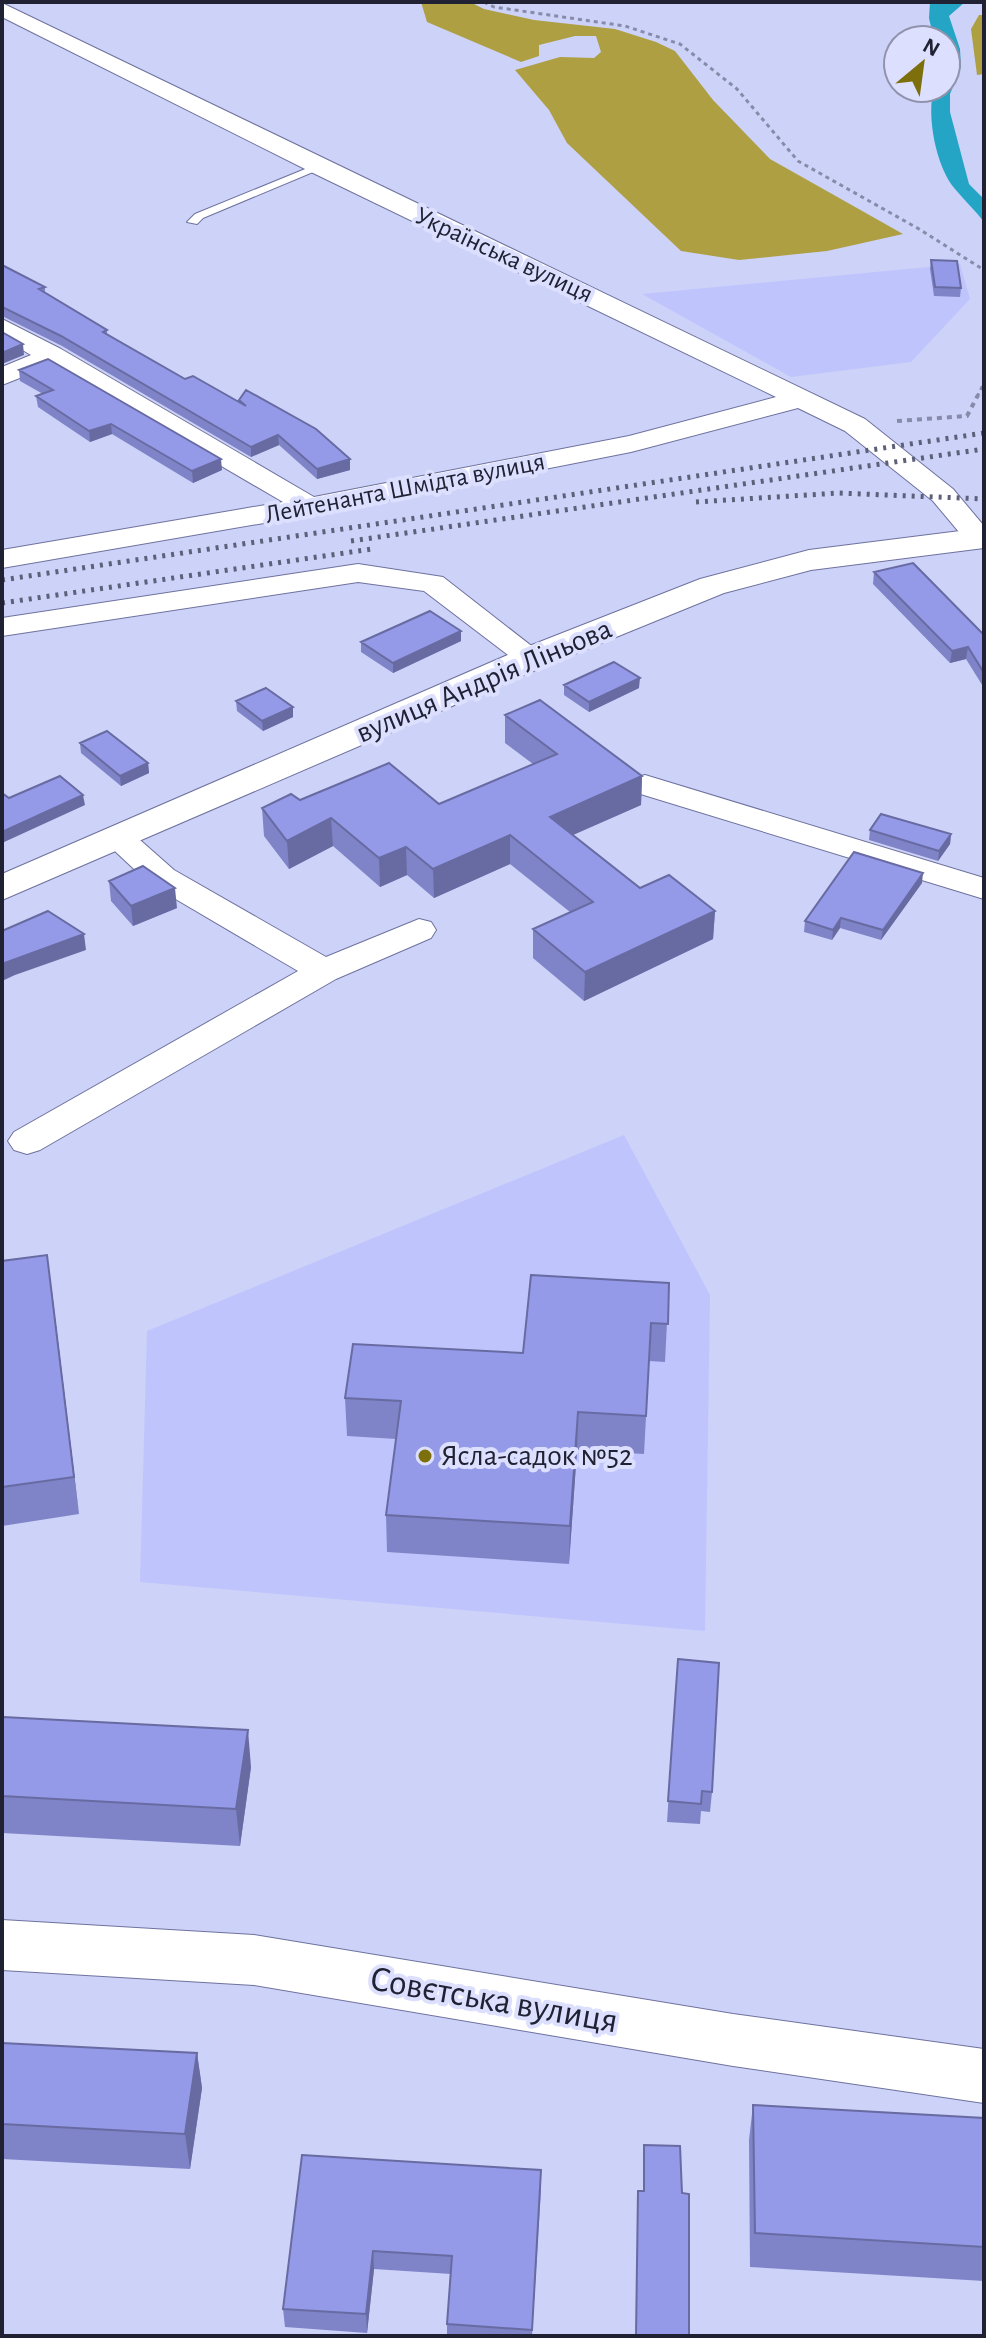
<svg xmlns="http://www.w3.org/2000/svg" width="986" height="2338" viewBox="0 0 986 2338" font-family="'Alegreya Sans',sans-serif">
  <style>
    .built { fill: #bfc5fc }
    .forest { fill: #ae9f42 }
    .water { fill: #24a5c5 }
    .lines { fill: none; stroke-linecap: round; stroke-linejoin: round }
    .service-casing { stroke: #6e729e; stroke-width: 2 }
    .minor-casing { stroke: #6e729e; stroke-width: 2 }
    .tertiary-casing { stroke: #6e729e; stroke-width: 2 }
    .primary-casing { stroke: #6e729e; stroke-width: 2 }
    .path-far1 { stroke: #878ba9; stroke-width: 3; stroke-dasharray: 4 4; stroke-linecap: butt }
    .path { stroke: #878ba9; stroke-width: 4; stroke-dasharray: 5 5; stroke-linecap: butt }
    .service { fill: #fff; fill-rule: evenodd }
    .minor { fill: #fff; fill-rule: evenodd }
    .tertiary { fill: #fff; fill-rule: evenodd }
    .primary { fill: #fff; fill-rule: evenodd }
    .rail { stroke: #5d6079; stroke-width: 5; stroke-dasharray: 3 6; stroke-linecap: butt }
    .wall { fill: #7f84c8 }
    .shaded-wall { fill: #686ba2 }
    .building { fill: #9499e8; stroke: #686ba2; stroke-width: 2 }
    .poi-dot { fill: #7d6f0c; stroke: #dcdffd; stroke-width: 3 }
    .labels { text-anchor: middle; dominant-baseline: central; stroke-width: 8; stroke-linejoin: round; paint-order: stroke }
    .far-street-label { font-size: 26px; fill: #202234; stroke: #dcdffd }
    .street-label { font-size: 30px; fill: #202234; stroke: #dcdffd }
    .poi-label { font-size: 30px; fill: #202234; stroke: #dcdffd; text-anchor: start }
    .near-street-label { font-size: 36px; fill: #202234; stroke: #dcdffd }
  </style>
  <rect width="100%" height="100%" fill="#cdd2f8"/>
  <path class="built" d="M960,264l10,35 -59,63 -120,15 -149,-83z
    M624,1135l86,160 -5,336 -565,-49 7,-251z"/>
  <path class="forest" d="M421,2h49l14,7 50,11 81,9 41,13 19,9 38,49 57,59 133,75 -76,17 -88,9 -58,-9 -114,-108 -18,-33 -34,-40 45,-13 34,1 7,-6 -5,-16h-21l-36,9v11l-18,6 -94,-40z
    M979,15h5v59l-7,1 -6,-46z"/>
  <path class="water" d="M930,2h35l-16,14 11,33 1,18 -11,27v18l19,72 15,15v23c-9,-12 -20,-22 -29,-33 -19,-22 -29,-74 -21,-101h12v-48h-12l-5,-22z"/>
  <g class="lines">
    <defs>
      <path id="service" d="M315,165l10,2 -122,51 -6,6 -10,-2 8,-8z"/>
      <path id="minor" d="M2,3l863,416 88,70 31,37v19l-15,-1 -36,-43 -88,-70 -47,-23 -167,44 -321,63 -308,53v-18l281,-48 -233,-136 -48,19v-18l29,-12 -29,-17v-19l59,30 253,148 315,-61 147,-39 -465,-225 -309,-155z
        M358,564l85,13 104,81 -4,7 -11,2 -11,-2 -97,-74 -66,-9 -356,54v-18z
        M645,775l339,103v21l-350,-107 -5,-7 5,-7z
        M119,829l12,3 43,38 152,87 93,-38 12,3 5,8 -5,8 -95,41 -296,171 -13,4 -13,-4 -6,-9 6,-9 284,-161 -148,-87 -48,-45 5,-7z"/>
      <path id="tertiary" d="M984,528v20l-173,22 -87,23 -179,73 -543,234v-26l517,-224 181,-71 109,-29z"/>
      <path id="primary" d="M2,1920l252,15 479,79 251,35v54l-251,-37 -479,-81 -252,-15z"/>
    </defs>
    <use href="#service" class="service-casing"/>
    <use href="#minor" class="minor-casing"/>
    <use href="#tertiary" class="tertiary-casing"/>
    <use href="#primary" class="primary-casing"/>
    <path class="path-far1" d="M484,2l10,5 131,19 55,18 57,45 61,72 121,68 65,41
      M977,397l7,-14"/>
    <path class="path" d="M897,421l70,-5 11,-21"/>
    <use href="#service" class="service"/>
    <use href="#minor" class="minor"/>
    <use href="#tertiary" class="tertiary"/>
    <use href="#primary" class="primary"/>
    <path class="rail" d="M696,502l143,-9 145,6
      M351,541l633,-92
      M2,580l982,-147
      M2,603l370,-54"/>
  </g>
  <path class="wall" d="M931,260l30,28 -1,9 -26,-1 -4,-27z
    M2,265l43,22v6l62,37v4l78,45 54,23v-2l111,59v11l-33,9 -38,-34 -28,12 -189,-111 -60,-30z
    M19,370l203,100 -29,13 -81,-49 -22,8 -52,-35 -2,-11 7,-2 -23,-13z
    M874,572l110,63v53l-18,-29 -16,4 -77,-79z
    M461,641l-68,32 -32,-21v-10z
    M564,685l75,3 -50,24 -25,-17z
    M236,701l57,16 -30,14 -26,-20z
    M505,715l137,61 -1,29 -68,30 67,53 75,23 -2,28 -129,62 -51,-43v-29l37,-17 -60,-48 -76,34 -27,-23 -27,12 -47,-41 -44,23 -25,-33 -2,-28 38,-8 139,4 94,-40 -28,-21z
    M80,743l68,20 1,10 -28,13 -40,-33z
    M870,830l81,4 -1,10 -12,17 -69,-21z
    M109,881l68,27 -44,18 -22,-25z
    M922,883l-41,57 -41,-12 -8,12 -28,-8 1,-11z
    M2,1261l50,31 27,222 -77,12z
    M669,1283l-4,79 -16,-1 -5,93 -67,-4 -8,114 -182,-12 -1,-37 10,-76 -49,-3 -2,-38 178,-45z
    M678,1659l34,133 -2,20 -9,-1 -1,13 -33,-2z
    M2,1721l249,46 -11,79 -238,-13z
    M2,2043l195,10 5,35 -12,81 -188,-10z
    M753,2105l231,13v163l-234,-14 -1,-127z
    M302,2155l239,34 -9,147h-85v-12l4,-50 -77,-5 -7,64 -82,-6 -2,-18z"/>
  <path class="shaded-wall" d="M23,344l1,11 -22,9v-11z
    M111,424l1,10 -22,8 -1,-11z
    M278,435l1,10 -28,12v-10z
    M221,459l1,11 -29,13 -1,-12z
    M350,459v11l-33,9v-10z
    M461,631v10l-68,32v-10z
    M968,647l-2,12 -16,4 2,-12z
    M640,678l-1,10 -50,24v-10z
    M293,707v10l-30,14 -1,-10z
    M148,763l1,10 -28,13 -1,-10z
    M642,776l-1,29 -91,40v-28z
    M83,795l2,10 -83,38v-11z
    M331,818l2,28 -44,23 -2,-28z
    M951,834l-1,10 -12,17 1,-10z
    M510,835v29l-76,34 -1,-29z
    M406,847l1,28 -27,12 -1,-29z
    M923,873l-1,10 -41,57 2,-10z
    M175,888l2,20 -44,18 -2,-20z
    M715,911l-2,28 -129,62 1,-29z
    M841,918l-1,10 -8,12 1,-10z
    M84,934l2,16 -71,25 -13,6v-17z
    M47,1255l5,37 27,222 -5,-37z
    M578,1412l-1,38 -8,114 1,-38z
    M248,1730l3,37 -11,79 -4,-37z
    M197,2053l5,35 -12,81 -5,-35z
    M373,2251l1,18 -7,64 -1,-19z"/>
  <path class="building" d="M931,260l26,1 4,27 -26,-1z
    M2,265l43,22 -6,2 68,41 -4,2 82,47 8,-3 53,30 -7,-6 7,-10 70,39 34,30 -33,10 -39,-34 -27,12 -190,-111 -59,-29z
    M2,332l21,12 -21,9z
    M48,359l173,100 -29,12 -81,-47 -22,7 -53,-35 17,-6 -34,-20z
    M913,563l71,72v38l-16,-26 -16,4 -78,-79z
    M430,611l31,20 -68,32 -32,-21z
    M614,662l26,16 -51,24 -25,-17z
    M266,688l27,19 -31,14 -26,-20z
    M540,700l102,76 -92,41 90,71 29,-13 46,36 -130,61 -52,-43 60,-27 -83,-67 -77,34 -27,-22 -27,11 -48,-40 -44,23 -25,-33 29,-14 9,6 89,-37 50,41 118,-50 -52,-39z
    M107,731l41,32 -28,13 -40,-33z
    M60,776l23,19 -81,37v-39l7,5z
    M881,814l70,20 -12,17 -69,-21z
    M854,852l69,21 -40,57 -42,-12 -8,12 -28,-9z
    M143,866l32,22 -44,18 -22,-25z
    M48,911l36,23 -82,30v-33z
    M47,1255l27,222 -72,10v-226z
    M531,1275l138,8 -1,41 -17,-1 -5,93 -68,-4 -8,114 -184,-11 15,-114 -56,-3 8,-54 170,9z
    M678,1659l41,4 -7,129 -10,-1 -1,13 -33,-3z
    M3,1717l245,13 -12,79 -234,-13z
    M2,2043l195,10 -12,81 -183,-10z
    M753,2105l231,13v129l-229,-14z
    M644,2145l36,1 2,47 7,1v142h-53l2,-145h6z
    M302,2155l239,15 -9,160 -85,-6 5,-68 -79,-5 -7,63 -83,-5z"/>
  <circle class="poi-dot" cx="425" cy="1456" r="8"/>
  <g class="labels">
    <g class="far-street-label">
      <text transform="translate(504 255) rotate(25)">Українська вулиця</text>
      <text transform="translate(405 488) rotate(-11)">Лейтенанта Шмідта вулиця</text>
    </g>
    <g class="street-label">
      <text transform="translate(484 681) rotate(-23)">вулиця Андрія Ліньова</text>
    </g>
    <g class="poi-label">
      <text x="441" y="1456">Ясла-садок №52</text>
    </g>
    <g class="near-street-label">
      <text transform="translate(494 2000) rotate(10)">Совєтська вулиця</text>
    </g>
  </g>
  <rect width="986" height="2338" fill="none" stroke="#202234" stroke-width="8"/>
  <g transform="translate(922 64) rotate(29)"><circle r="38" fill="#dcdffd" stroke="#9193ad" stroke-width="2"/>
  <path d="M0-6L14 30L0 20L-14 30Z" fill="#7d6f0c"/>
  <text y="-12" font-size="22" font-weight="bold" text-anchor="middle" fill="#202234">N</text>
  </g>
</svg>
